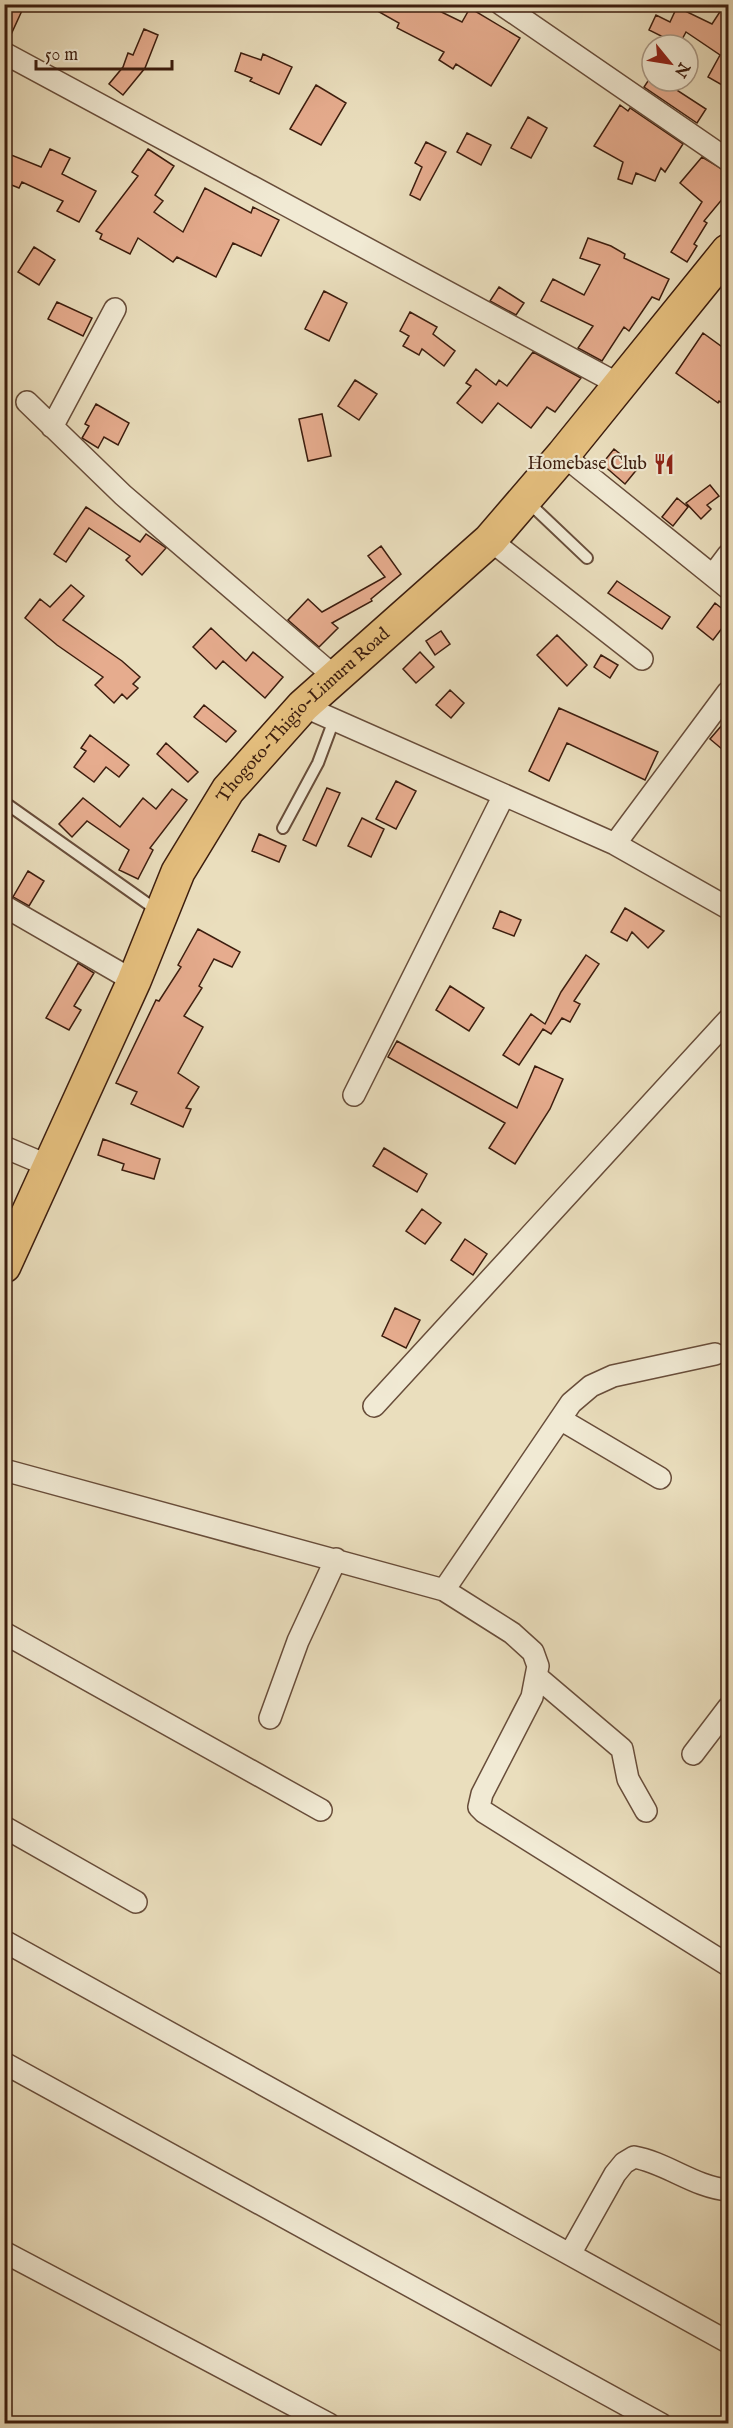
<svg xmlns="http://www.w3.org/2000/svg" width="733" height="2428" viewBox="0 0 733 2428" font-family="'IM FELL English',serif">
  <style>
    .building { fill: #e6ac8e; stroke: #3c1d0e; stroke-width: 1.5 }
    .lines { fill: none; stroke-linecap: round; stroke-linejoin: round }
    .lane-casing { stroke: #684d3a; stroke-width: 14 }
    .street-casing { stroke: #684d3a; stroke-width: 24 }
    .highway-casing { stroke: #3c1d0e; stroke-width: 36 }
    .lane { stroke: #f1ead4; stroke-width: 10 }
    .street { stroke: #f1ead4; stroke-width: 21 }
    .highway { stroke: #e5bf7e; stroke-width: 33 }
    .labels { text-anchor: middle; dominant-baseline: central; stroke-width: 4.5; stroke-linejoin: round; paint-order: stroke }
    .poi-label { font-size: 18px; fill: #3c1d0e; stroke: #f1ead4; text-anchor: end }
    .street-label { font-size: 18px; fill: #3c1d0e; stroke: #f1ead4 }
  </style>
  <rect width="100%" height="100%" fill="#eadebd"/>
  <filter id="stains"><feTurbulence type="fractalNoise" baseFrequency=".00333" numOctaves="4"/><feColorMatrix values="0 0 0 0 .2 0 0 0 0 .09 0 0 0 0 .02 0 0 0 .5 -.17"/></filter>
  <radialGradient id="worn" r=".72"><stop offset=".6" stop-color="#630" stop-opacity="0"/><stop offset="1" stop-color="#630" stop-opacity=".3"/></radialGradient>
  <path class="building" d="M4,4h21l-17,37 -4,-1z
    M365,4h60l37,18 8,-14 50,30 -29,48 -35,-22 -3,5 -14,-9 5,-8 -47,-24 2,-5z
    M725,4h4v85l-21,-12 12,-22 -34,-23 -7,13 -30,-15 7,-15 14,7 7,-15 35,17z
    M144,29l14,6 -13,33 -22,27 -14,-11 14,-17 5,-14 5,2z
    M241,53l20,7 2,-6 29,13 -13,27 -29,-13 2,-3 -17,-7z
    M648,81h15l43,28 -9,14 -53,-36z
    M316,85l30,18 -25,42 -31,-16z
    M620,105l8,6 2,-3 53,36 -18,28 -4,-4 -6,13 -19,-8 -4,11 -14,-5 5,-17 -29,-16z
    M528,117l19,11 -16,30 -20,-10z
    M467,133l24,12 -10,20 -24,-13z
    M426,142l20,10 -26,48 -10,-5 12,-28 -7,-4z
    M50,149l20,9 -8,16 34,17 -17,31 -22,-11 6,-10 -41,-19 -3,6 -15,-6v-30l37,15z
    M148,149l26,17 -19,29 8,6 -9,11 29,20 22,-44 46,25 2,-6 26,13 -18,36 -28,-13 -17,34 -39,-20 -4,5 -35,-24 -8,16 -30,-15 2,-5 -6,-3 42,-55 -6,-4z
    M702,157l27,16v18l-25,30 3,2 -13,21 3,2 -10,16 -16,-10 31,-50 -22,-19z
    M588,238l23,8 14,8 -1,4 45,21 -10,21 -7,-3 -23,34 -5,-4 -22,34 -24,-13 15,-22 -52,-25 12,-22 31,16 16,-30 -20,-7z
    M34,247l21,13 -16,25 -21,-13z
    M499,287l25,16 -8,12 -26,-14z
    M324,291l23,12 -18,38 -24,-12z
    M57,302l35,16 -9,18 -35,-17z
    M410,312l27,15 -4,7 22,17 -11,15 -22,-17 -3,6 -16,-9 6,-10 -9,-5z
    M703,333l26,19v55l-10,-6 -1,2 -42,-30z
    M533,352l48,26 -26,34 -8,-5 -16,21 -33,-25 -16,20 -25,-20 14,-17 -5,-3 10,-14 20,16 3,-5 8,6z
    M355,380l22,14 -18,26 -21,-14z
    M96,404l33,19 -11,22 -14,-8 -6,11 -16,-10 7,-12 -4,-2z
    M322,414l9,42 -23,5 -9,-42z
    M614,449l24,19 -13,16 -23,-20z
    M710,485l9,11 -12,9 4,4 -10,10 -15,-16z
    M677,498l11,9 -15,19 -11,-9z
    M86,507l54,35 6,-8 20,14 -24,27 -16,-15 4,-4 -41,-28 -23,34 -12,-8z
    M381,546l20,28 -30,25 1,2 -40,22 6,5 -19,19 -31,-27 20,-21 14,13 63,-35 -17,-21z
    M617,581l53,36 -8,12 -54,-36z
    M71,585l13,11 -21,24 59,41 18,16 -7,7 5,4 -11,11 -5,-5 -8,9 -19,-18 8,-8 -46,-32 -32,-27 15,-19 10,8z
    M715,603l14,11v5l-16,21 -16,-13z
    M211,628l35,33 7,-9 30,25 -18,21 -42,-37 -7,8 -23,-22z
    M441,631l9,13 -15,11 -9,-14z
    M557,635l30,30 -20,21 -30,-31z
    M420,652l14,15 -18,16 -13,-14z
    M601,655l17,10 -8,13 -16,-11z
    M450,690l14,13 -13,15 -15,-13z
    M204,705l32,26 -10,11 -32,-25z
    M559,708l99,44 -13,28 -78,-37 -18,38 -20,-10z
    M729,717v38l-19,-16z
    M90,735l39,30 -10,12 -13,-10 -12,15 -20,-15 12,-16 -5,-3z
    M166,743l32,29 -10,10 -31,-28z
    M396,781l20,10 -20,38 -20,-10z
    M327,788l13,5 -24,53 -13,-6z
    M172,789l15,11 -37,48 3,2 -15,29 -19,-9 10,-20 -42,-29 -15,16 -13,-13 24,-26 37,29 23,-29 13,11z
    M362,818l22,11 -13,28 -23,-11z
    M259,834l27,12 -7,16 -27,-11z
    M28,871l16,10 -15,25 -16,-9z
    M625,908l39,23 -16,17 -16,-16 -5,9 -16,-9z
    M500,911l21,9 -7,16 -21,-8z
    M198,929l42,23 -8,15 -18,-8 -15,27 3,2 -18,28 19,11 -25,46 21,14 -13,21 5,1 -8,18 -52,-23 6,-12 -21,-9 40,-83 3,1 22,-34 -3,-2z
    M586,955l13,9 -25,37 6,3 -10,18 -8,-4 -11,16 -8,-5 -24,36 -16,-10 28,-41 14,10 16,-32z
    M78,963l16,10 -20,33 7,4 -12,20 -23,-12z
    M450,986l34,22 -15,23 -33,-21z
    M397,1041l120,67 18,-42 28,13 -13,30 -35,55 -26,-16 16,-25 -117,-66z
    M103,1139l57,20 -6,20 -32,-9 2,-6 -26,-9z
    M384,1148l43,26 -10,18 -44,-26z
    M422,1209l19,14 -16,21 -19,-13z
    M465,1239l22,15 -14,21 -22,-15z
    M395,1308l25,12 -14,28 -24,-12z"/>
  <g class="lines">
    <defs>
      <path id="lane" d="M528,502l59,56
        M4,802l154,109
        M283,828l35,-65 16,-43"/>
      <path id="street" d="M501,4l227,156
        M4,53l616,332
        M27,402l96,93 212,182
        M52,427l63,-118
        M563,455l165,133
        M490,540l152,119
        M713,575l15,-20
        M303,706l312,138 113,64
        M615,844l113,-152
        M4,906l130,75
        M354,1095l150,-300
        M4,1147l45,19
        M374,1406l354,-386
        M560,1419l100,59
        M4,1470l440,120 68,43 21,19 5,14 -2,10 -4,21 -50,97 -3,13 5,5 244,153
        M444,1590l127,-187 20,-17 22,-10 102,-22
        M4,1633l317,177
        M536,1676l86,73 6,30 18,32
        M270,1718l28,-77 38,-82
        M693,1754l35,-46
        M4,1827l132,75
        M4,1941l724,401
        M4,2063l657,361
        M4,2252l325,172
        M570,2254l45,-80 9,-11 10,-6c33,6 60,30 94,33"/>
      <g id="highway">
        <path id="s1" d="M4,1266l130,-285 44,-109 50,-82 75,-84 187,-166 73,-85 165,-204"/>
      </g>
    </defs>
    <use href="#lane" class="lane-casing"/>
    <use href="#street" class="street-casing"/>
    <use href="#highway" class="highway-casing"/>
    <use href="#lane" class="lane"/>
    <use href="#street" class="street"/>
    <use href="#highway" class="highway"/>
  </g>
  <defs>
    <symbol id="restaurant-bare" viewBox="-9 -9 18 18"><path d="M-5-6h1v4h1v-4h1v4h1v-4h1v5L-1.5 .5V6h-2V.5L-5-1ZM5-6V6H3V1.5H1.5Q1.5-4 5-6Z" fill="#8f2418" stroke="#f1ead4" stroke-width="2.5" paint-order="stroke"/></symbol>
  </defs>
  <g fill-rule="evenodd">
    <use href="#restaurant-bare" x="649" y="449" width="30" height="30"/>
  </g>
  <g class="labels">
    <g class="poi-label">
      <text x="647" y="464">Homebase Club</text>
    </g>
    <g class="street-label">
      <text stroke="none"><textPath href="#s1" startOffset="633">Thogoto-Thigio-Limuru Road</textPath></text>
    </g>
  </g>
  <rect width="733" height="2428" fill="none" stroke="#eadebd" stroke-width="24"/>
  <rect x="6" y="6" width="721" height="2416" fill="none" stroke="#3c1d0e" stroke-width="3"/>
  <rect x="12" y="12" width="709" height="2404" fill="none" stroke="#3c1d0e" stroke-width="1.5"/>
  <g transform="translate(670 63) rotate(120)"><circle r="28" fill="#f1ead4" stroke="#a99885" stroke-width="1.5"/>
  <path d="M0-4.5L10 22L0 15L-10 22Z" fill="#8f2418"/>
  <text y="-9" font-size="16" font-weight="bold" text-anchor="middle" fill="#3c1d0e">N</text>
  </g>
  <path d="M36 60v9h136v-9" fill="none" stroke="#3c1d0e" stroke-width="3"/>
  <text x="45" y="60" font-size="18" fill="#3c1d0e" stroke="#f1ead4" stroke-width="4.5" paint-order="stroke">50 m</text>
  <rect width="100%" height="100%" filter="url(#stains)"/>
  <rect width="100%" height="100%" fill="url(#worn)"/>
</svg>
